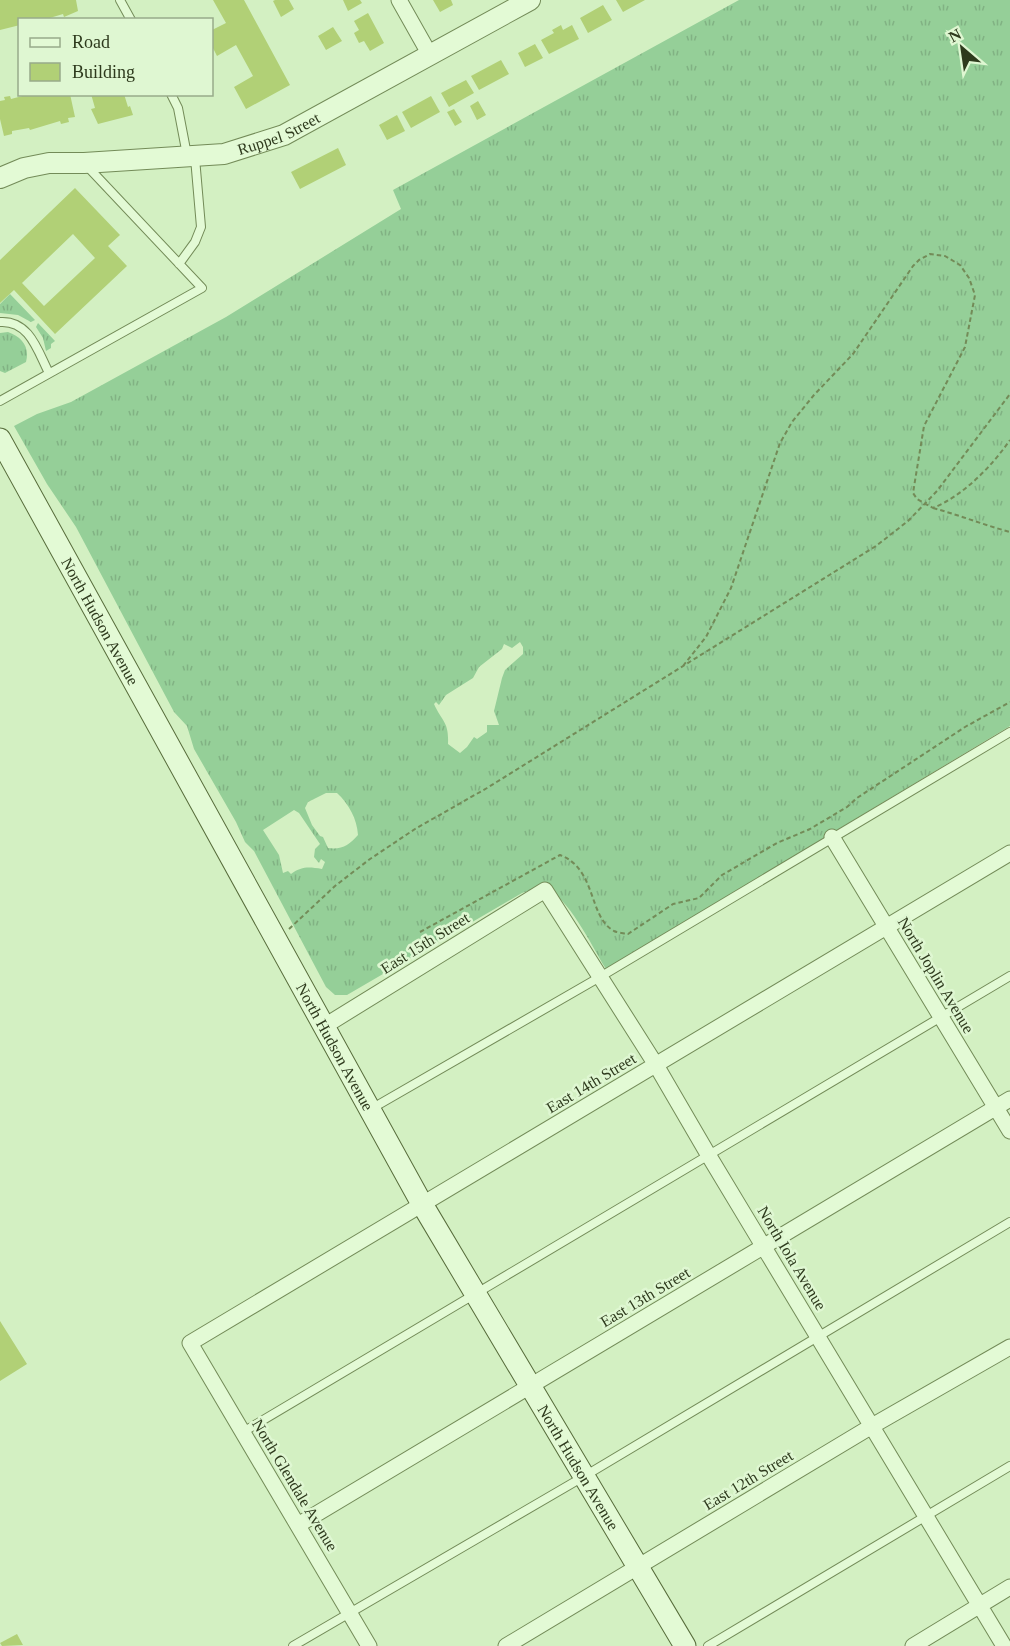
<svg xmlns="http://www.w3.org/2000/svg" width="1010" height="1646" viewBox="0 0 1010 1646" font-family="Georgia,serif">
  <style>
    .grass { fill: url(#grass-tufts); fill-rule: evenodd }
    .building { fill: #b1d076; fill-rule: evenodd }
    .lines { fill: none; stroke-linecap: round; stroke-linejoin: round }
    .service-casing { stroke: #738b58; stroke-width: 10 }
    .minor-casing { stroke: #738b58; stroke-width: 17 }
    .tertiary-casing { stroke: #738b58; stroke-width: 22 }
    .secondary-casing { stroke: #576c3b; stroke-width: 23 }
    .path { stroke: #738b58; stroke-width: 2; stroke-dasharray: 4.5 3; stroke-linecap: butt }
    .service { stroke: #e3fad5; stroke-width: 8 }
    .minor { stroke: #e3fad5; stroke-width: 15 }
    .tertiary { stroke: #e3fad5; stroke-width: 20 }
    .secondary { stroke: #e3fad5; stroke-width: 21 }
    .labels { text-anchor: middle; dominant-baseline: central; stroke-width: 5; stroke-linejoin: round; paint-order: stroke }
    .street-label { font-size: 16px; fill: #2e3a1d; stroke: #dff7d2 }
  </style>
  <defs>
    <pattern id="grass-tufts" width="24" height="20" patternUnits="userSpaceOnUse" patternTransform="scale(1.5)"><rect width="24" height="20" fill="#95cf98"/><path d="M3 7l-1-3M5 7V3M7 7l1-3M15 17l-1-3M17 17v-4M19 17l1-3" fill="none" stroke="#81b283"/></pattern>
  </defs>
  <rect width="100%" height="100%" fill="#d3f0c2"/>
  <path class="grass" d="M739,0h271v726l-404,243c-16,-26 -36,-70 -63,-83l-21,7 -175,102h-12l-9,-8 -72,-136 -9,-9 -9,-20 -42,-73 -7,-23 -13,-14 -98,-185 -29,-43 -33,-58 23,-12 34,-12 155,-85 175,-108 -8,-19zM520,642l3,5v7l-18,16 -3,8 -8,33 5,14h-12v7l-10,7 -3,-2 -7,10 -7,6 -12,-9c1,-23 -6,-22 -14,-40l2,-2 3,3 7,-10 27,-17 6,-11 23,-18 2,-5 8,4zM326,793h11c12,11 20,26 21,42 -9,10 -16,15 -30,13l-5,-11 -3,-1 -8,-11 -7,-17 3,-6zM294,810l5,3 21,31 -5,5 -1,8 5,6 2,-4 4,3 -3,7c-13,-2 -20,-3 -31,5l-3,-3 -5,2 -4,-18 -16,-25z
    M10,294l25,26 -4,2 -13,-7 -18,-2v-9z
    M38,323l17,18 -4,3v4l-5,3 -3,-13 -7,-11z
    M8,332c14,5 22,15 18,30l-21,11 -5,-2v-38z"/>
  <path class="building" d="M0,0h76l2,11 -14,6 -1,-3 -20,6h-23v5l-20,5z
    M213,0h31l46,85 -44,24 -12,-22 19,-11 -17,-31 -19,11 -5,-10v-16l14,-7z
    M275,0h14l5,9 -13,8 -8,-16z
    M343,0h17l2,3 -14,8z
    M433,0h18l2,5 -13,7z
    M616,0h29l-22,12z
    M603,5l9,15 -24,13 -8,-15z
    M368,13l16,30 -14,8 -6,-10 -5,2 -5,-10 5,-3 -5,-9z
    M561,25l2,5 9,-5 7,14 -30,15 -8,-14 13,-7 -2,-3z
    M333,27l9,14 -16,9 -8,-14z
    M535,44l8,14 -18,9 -7,-14z
    M501,60l8,14 -30,16 -8,-14z
    M466,80l8,13 -25,14 -8,-14z
    M30,94h40l5,23 -7,1 1,4 -8,2 -1,-3 -30,9 -1,-2 -17,3v3l-8,2 -4,-17v-18l5,-1 -1,-3 6,-1 1,3z
    M91,94h33l4,13 2,-1 3,9 -35,9 -7,-15 4,-1z
    M431,96l9,16 -29,16 -9,-16z
    M478,101l8,14 -9,5 -7,-14z
    M454,109l8,13 -7,4 -8,-14z
    M397,115l8,16 -18,9 -8,-15z
    M338,148l8,17 -46,24 -9,-17z
    M75,188l45,47 -12,11 19,20 -72,68 -41,-44 -14,13v-43zM73,234l22,24 -51,48 -22,-23z
    M0,1321l27,43 -27,17z
    M17,1634l6,11 -21,1 -2,-3z"/>
  <g class="lines">
    <defs>
      <path id="service" d="M120,0l11,20
        M171,94l7,14 9,47
        M179,264l16,-22 6,-15 -6,-69
        M0,322c30,-2 38,30 49,51
        M0,401l202,-113 -116,-123
        M371,1109l229,-132 410,-245
        M243,1432l767,-456
        M293,1646l290,-169 427,-255
        M708,1646l302,-180"/>
      <path id="minor" d="M399,0l31,55
        M832,837l178,294
        M323,1027l222,-137 111,175 53,91 295,490
        M298,1525l712,-426
        M369,1646l-179,-303 820,-490
        M506,1646l366,-220 138,-79
        M913,1646l97,-59"/>
      <g id="tertiary">
        <path id="s1" d="M0,178l24,-10 25,-5h35l140,-9 60,-19 246,-135"/>
      </g>
      <g id="secondary">
        <path id="s2" d="M0,439l422,765 263,442"/>
      </g>
    </defs>
    <use href="#service" class="service-casing"/>
    <use href="#minor" class="minor-casing"/>
    <use href="#tertiary" class="tertiary-casing"/>
    <use href="#secondary" class="secondary-casing"/>
    <path class="path" d="M933,508c26,7 51,17 77,24
      M683,666l23,-29 25,-49 49,-145 12,-21 22,-27 39,-41 60,-88 6,-6 11,-6 15,2 15,9 9,13 6,17 -10,52 -41,79 -11,67 4,6 16,9c30,-12 59,-42 77,-68
      M289,929l46,-43 35,-27 45,-30 72,-41 389,-242 32,-25 29,-30 73,-97
      M420,932l140,-77c37,14 28,62 54,76 4,2 10,2 14,3l45,-30 26,-6 23,-23 55,-32 33,-14 37,-22 10,-9 108,-71 45,-25"/>
    <use href="#service" class="service"/>
    <use href="#minor" class="minor"/>
    <use href="#tertiary" class="tertiary"/>
    <use href="#secondary" class="secondary"/>
  </g>
  <g class="labels">
    <g class="street-label">
      <text stroke="none"><textPath href="#s1" startOffset="285">Ruppel Street</textPath></text>
      <text stroke="none"><textPath href="#s2" startOffset="208">North Hudson Avenue</textPath></text>
      <text transform="translate(425 943) rotate(-32)">East 15th Street</text>
      <text transform="translate(936 975) rotate(59)">North Joplin Avenue</text>
      <text stroke="none"><textPath href="#s2" startOffset="694">North Hudson Avenue</textPath></text>
      <text transform="translate(591 1083) rotate(-31)">East 14th Street</text>
      <text transform="translate(792 1258) rotate(59)">North Iola Avenue</text>
      <text transform="translate(645 1297) rotate(-31)">East 13th Street</text>
      <text stroke="none"><textPath href="#s2" startOffset="1180">North Hudson Avenue</textPath></text>
      <text transform="translate(748 1480) rotate(-31)">East 12th Street</text>
      <text transform="translate(295 1485) rotate(59)">North Glendale Avenue</text>
    </g>
  </g>
  <rect x="18" y="18" width="195" height="78" fill="#dff7d2" stroke="#98ab8a" stroke-width="1.5"/>
  <rect x="30" y="38" width="30" height="9" fill="#e3fad5" stroke="#98ab8a" stroke-width="1.5"/>
  <text x="72" y="48" font-size="18" fill="#2e3a1d">Road</text>
  <rect x="30" y="63" width="30" height="18" fill="#b1d076" stroke="#98ab8a" stroke-width="1.5"/>
  <text x="72" y="78" font-size="18" fill="#2e3a1d">Building</text>
  <g transform="translate(962 48) rotate(331)" stroke="#dff7d2" stroke-width="4.5" paint-order="stroke">
  <path d="M0-4.5L10 22L0 15L-10 22Z" fill="#2e3a1d"/>
  <text y="-9" font-size="16" font-weight="bold" text-anchor="middle" fill="#2e3a1d">N</text>
  </g>
</svg>
